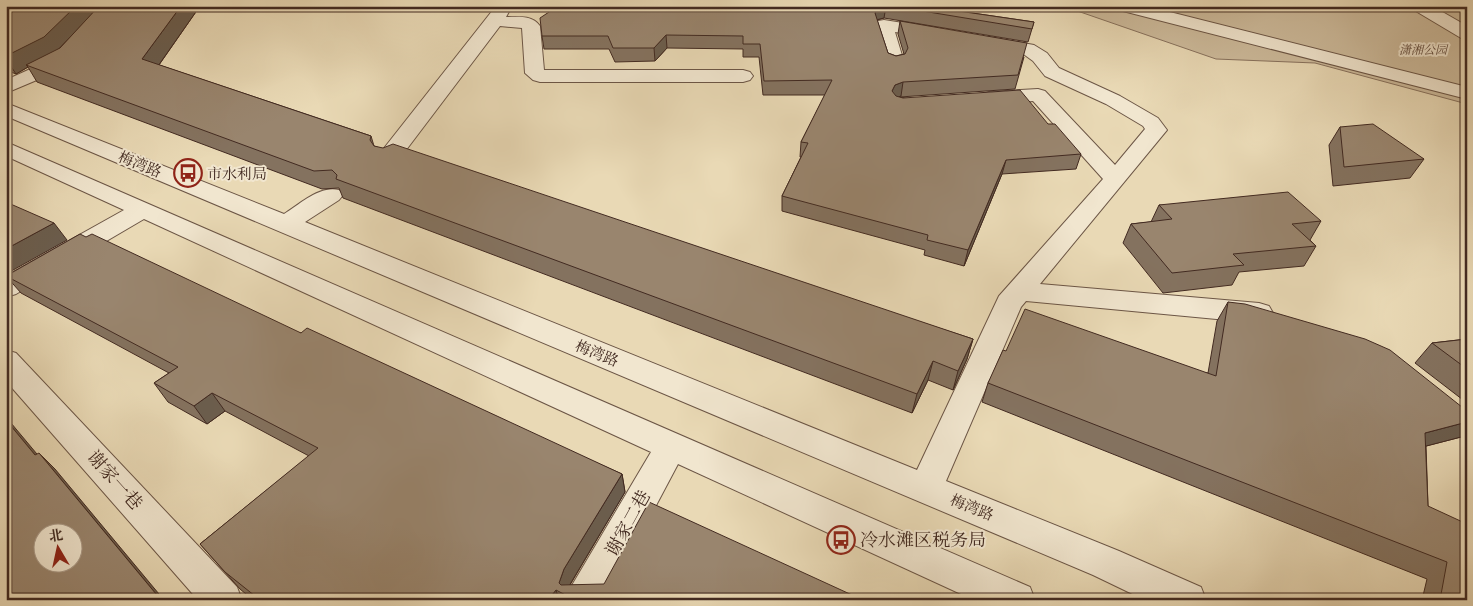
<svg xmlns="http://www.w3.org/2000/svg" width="1473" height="606" viewBox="0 0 1473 606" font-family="'Libre Caslon Text','Noto Serif SC',serif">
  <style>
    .green { fill: #cdbb9c; stroke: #88725e }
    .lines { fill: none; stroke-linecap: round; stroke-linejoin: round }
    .minor-casing { stroke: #6c5646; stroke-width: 2 }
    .minor { fill: #f1e6cf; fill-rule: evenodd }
    .wall { fill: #84725f; stroke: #422a21; fill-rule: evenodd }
    .shaded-wall { fill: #6b5d4d; stroke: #422a21 }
    .building { fill: #99856e; stroke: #422a21; fill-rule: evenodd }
    .labels { text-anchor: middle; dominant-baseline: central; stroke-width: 4; stroke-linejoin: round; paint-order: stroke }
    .far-park-label { font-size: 12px; font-style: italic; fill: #5e473a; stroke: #f1e6cf }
    .street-label { font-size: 15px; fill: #422a21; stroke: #f1e6cf }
    .poi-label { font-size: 15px; fill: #422a21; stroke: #f1e6cf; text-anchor: start }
    .near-street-label { font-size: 18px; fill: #422a21; stroke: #f1e6cf }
    .near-poi-label { font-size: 18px; fill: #422a21; stroke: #f1e6cf; text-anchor: start }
  </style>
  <rect width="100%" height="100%" fill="#e9d9b5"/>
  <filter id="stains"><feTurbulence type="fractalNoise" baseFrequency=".004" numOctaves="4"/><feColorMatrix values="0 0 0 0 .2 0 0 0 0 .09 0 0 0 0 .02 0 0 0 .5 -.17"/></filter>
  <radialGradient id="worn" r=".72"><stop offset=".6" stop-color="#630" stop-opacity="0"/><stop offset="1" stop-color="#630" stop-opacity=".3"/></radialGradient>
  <path class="green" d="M1063,6h404v98l-152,-41 -99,-4z"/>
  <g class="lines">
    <defs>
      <path id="minor" d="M103,6h17l-51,57 -18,11 -45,19v-13l31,-14 18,-11z
        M496,6h16l-6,11c12,0 26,-2 34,9l4,44h199l7,2 3,4 -3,4 -7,2h-203l-7,-2 -8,-7 -3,-45 -22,-2 -103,136 -8,2 -8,-2 -3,-5 3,-5z
        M1117,6h29l321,81v12l-348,-89z
        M1412,6h20l35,20v13l-6,-1 -47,-28z
        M884,20l51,8 6,1 3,4 -3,4 -6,1 -40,-6 9,30 -2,4 -7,2 -7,-2 -2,-4 -11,-37 3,-4z
        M989,37l45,8 13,8 12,15 61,28 38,22 9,12 -127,154 219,19 10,3 4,7 -4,7 -10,3 -233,-22 -5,6 -75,174 173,70 82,36 5,13h-61l-52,-25 -1087,-459v-13l278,111c16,-10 36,-29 55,-24l4,5 -4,5 -34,22 612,248 82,-174 104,-117 -70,-78 -44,3 -7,-2 -3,-4 3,-4 7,-2 49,-3 7,2 70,74 30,-36 -2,-3 -37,-22 -61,-28 -12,-15 -11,-8 -39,-7 -3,-4 3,-4z
        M6,142l1024,445 5,13h-61l-296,-136 -72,136h-40l5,-13 80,-135 -507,-233 -128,75 -10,3v-21l118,-66 -118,-54z
        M6,350l10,3 221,234 5,13h-44l-192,-219z"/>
    </defs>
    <use href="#minor" class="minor-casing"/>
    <use href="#minor" class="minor"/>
  </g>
  <path class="wall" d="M6,6h194l-41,59 212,71 3,10 599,193 -6,20 -14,31 -25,-10 -16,33 -569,-215 -4,-10 -17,1 -285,-107 -9,-15 -12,7 -5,-2 -5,2zM82,25l-22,23h-1z
    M558,6h366l110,16 -6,20 -144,-24 -7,2 11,33 8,3 8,-2 -6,-20 2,-13 124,36 -9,32 -115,8 148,27 33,30 -5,15 -74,5 -38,92 -40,-11 1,-5 -143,-39v-15l19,-39h-1l1,-15 24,-47h-62l-4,-38h-16v-8l-76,-1 -12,13 -40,1 -6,-13h-65l-2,-13z
    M1340,127l84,32 -14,19 -77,8 -4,-41z
    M1159,205l162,16 -11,19 6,6 -12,20 -65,6 -7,13 -69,8 -40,-50 8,-19 20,-2z
    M6,276l295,57 321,141 3,18 -55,93 293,15h-610l-13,-11 -40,-45 109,-88 -84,-45 -18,13 -39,-22 -14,-19 15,-10 -148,-80z
    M1228,302l233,135 -35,9 2,60 39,94h-45l5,-21 -445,-177 6,-19 18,-32 202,22 9,-52z
    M1467,339v64l-52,-40 17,-20z"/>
  <path class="shaded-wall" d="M76,6h24l-46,48 -28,11 2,2 -12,7 -10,-15v-3z
    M181,6h19l-49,70 -9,-17z
    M881,6h5l-2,12 -8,2 -1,-7 3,-6z
    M666,35l1,13 -12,13 -1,-13z
    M6,65l5,7 -5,2z
    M903,82l-2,14 -9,3v-8l3,-6z
    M1006,160l-4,14 -38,92 4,-16z
    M54,223l13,17 -61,34v-25z
    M973,339l-6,20 -14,31 5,-19z
    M933,361l-5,19 -16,33 5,-19z
    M212,393l13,18 -18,13 -13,-18z
    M6,417l46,55 -17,-17 -29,-35z
    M1467,422v10l-6,5 -54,14 18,-18z
    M39,453l16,16 109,131h-3z
    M622,474l3,18 -56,94 -3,9 -7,-12 5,-14z
    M556,590l3,10h-11z"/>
  <path class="building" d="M6,6h70l-32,31 -38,19z
    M99,6h82l-39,53 229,77 -1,4 4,6 9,2 10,-4 580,195 -15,32 -25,-10 -16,33 -581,-215 1,-4 -5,-5 -18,1 -288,-106 34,-17z
    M558,6h323l-3,1 -3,6 13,40 8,3 9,-2 3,-6 -8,-27 127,22 -9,32 -115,7 -8,3 -3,6 4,5 7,2 117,-8 28,34h7l26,30 -75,6 -38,90 -41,-10 1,-5 -146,-39 26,-53 -7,-1 31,-62 -68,1 -4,-37h-17v-8l-77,-1 -12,13h-41l-5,-12h-66l-2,-18z
    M892,6h32l110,16 -2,7z
    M1373,124l51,35 -80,8 -4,-40z
    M1288,192l33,29 -29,3 24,22 -83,8 11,11 -72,8 -41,-49 41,-5 -13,-14z
    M6,202l48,21 -48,26z
    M80,234l6,3 6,-3 209,99 6,-5 315,146 -58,95 -5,14 2,2 43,-1 45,-82 214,98h-288l-19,-10 -8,10h-288l-35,-28 -25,-28 118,-96 -106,-55 -18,13 -40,-23 24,-16 -172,-91z
    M1228,302l17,2 120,35 25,11 77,61v11l-42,11 3,73 39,18v76h-27l7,-38 -459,-179 15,-33 3,1 19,-42 191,67z
    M1467,339v30l-35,-26z
    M6,420l29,35 4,-2 122,147h-155zM42,534h30v30h-30z"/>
  <defs>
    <symbol id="bus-ring" viewBox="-11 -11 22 22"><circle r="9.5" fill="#f1e6cf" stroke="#8f2418" stroke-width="1.5"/><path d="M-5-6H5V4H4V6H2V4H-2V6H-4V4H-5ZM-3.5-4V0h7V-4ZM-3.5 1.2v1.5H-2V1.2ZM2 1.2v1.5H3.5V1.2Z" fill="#8f2418"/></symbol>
  </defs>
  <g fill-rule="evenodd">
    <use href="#bus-ring" x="172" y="157" width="32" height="32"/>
    <use href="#bus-ring" x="825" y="524" width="32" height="32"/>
  </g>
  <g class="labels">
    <g class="far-park-label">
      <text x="1423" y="49">潇湘公园</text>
    </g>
    <g class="street-label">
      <text transform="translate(140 164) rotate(22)">梅湾路</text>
      <text transform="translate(597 353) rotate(22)">梅湾路</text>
      <text transform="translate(972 507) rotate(22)">梅湾路</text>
    </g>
    <g class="poi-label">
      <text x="207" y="173">市水利局</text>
    </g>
    <g class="near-street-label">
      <text transform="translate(115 480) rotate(48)">谢家一巷</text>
      <text transform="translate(628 523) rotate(-61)">谢家二巷</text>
    </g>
    <g class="near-poi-label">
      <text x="860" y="540">冷水滩区税务局</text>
    </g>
  </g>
  <rect width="1473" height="606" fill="none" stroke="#e9d9b5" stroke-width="25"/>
  <rect x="8" y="8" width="1458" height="591" fill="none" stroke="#422a21" stroke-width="2.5"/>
  <rect x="12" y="12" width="1448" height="581" fill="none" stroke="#422a21"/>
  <g transform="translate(58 548) rotate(351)"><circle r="24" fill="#f1e6cf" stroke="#ab9b89"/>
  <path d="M0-4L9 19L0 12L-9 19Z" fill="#8f2418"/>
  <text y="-8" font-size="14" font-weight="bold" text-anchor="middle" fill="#422a21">北</text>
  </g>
  <rect width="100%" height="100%" filter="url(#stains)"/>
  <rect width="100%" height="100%" fill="url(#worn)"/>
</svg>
